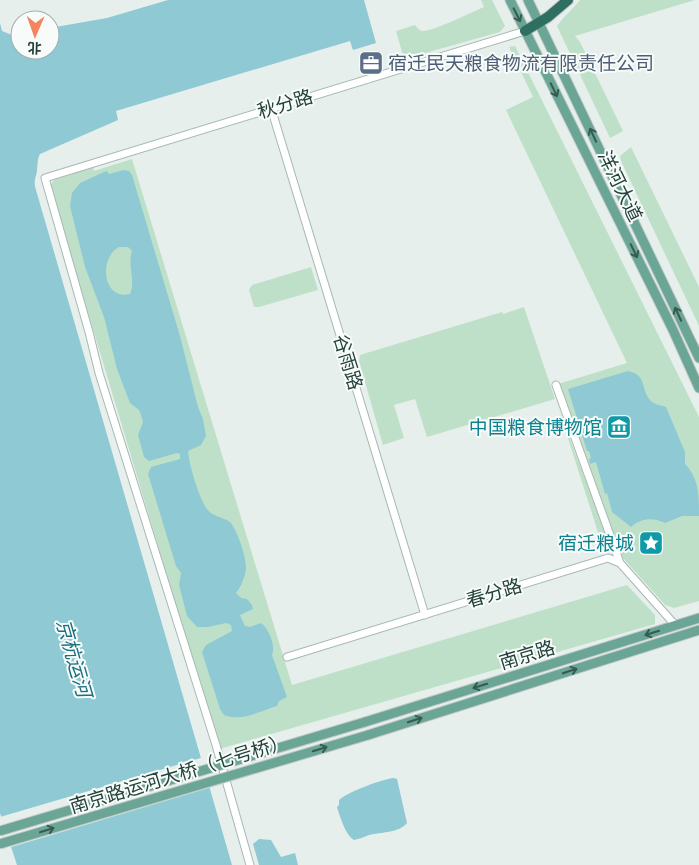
<svg xmlns="http://www.w3.org/2000/svg" width="699" height="865" viewBox="0 0 699 865" font-family="'Space Grotesk','Noto Sans SC',sans-serif">
  <style>
    .green { fill: #bfe0c8 }
    .water { fill: #8ec9d4; fill-rule: evenodd }
    .pier { fill: #e6efeb }
    .lines { fill: none; stroke-linecap: round; stroke-linejoin: round }
    .minor-casing { stroke: #a8b8b2; stroke-width: 9 }
    .major-casing { stroke: #c2cac8; stroke-width: 11 }
    .highway-casing { stroke: #c2cac8; stroke-width: 12 }
    .minor { stroke: #fff; stroke-width: 7 }
    .major { stroke: #6aa596; stroke-width: 9 }
    .highway { stroke: #2f6f62; stroke-width: 10 }
    .major-bridge-casing { stroke: #c2cac8; stroke-width: 11; stroke-linecap: butt }
    .major-bridge { stroke: #6aa596; stroke-width: 9 }
    .oneway { stroke: #365b51 }
    .labels { text-anchor: middle; dominant-baseline: central; stroke-width: 4; stroke-linejoin: round; paint-order: stroke }
    .service-label { font-size: 19px; fill: #4e5e75; stroke: #f7fbf9; text-anchor: start }
    .street-label { font-size: 19px; fill: #24423a; stroke: #f7fbf9 }
    .culture-label { font-size: 19px; fill: #0d838f; stroke: #f7fbf9; text-anchor: end }
    .water-label { font-size: 20px; font-style: italic; fill: #1c6f80; stroke: #f7fbf9 }
  </style>
  <rect width="100%" height="100%" fill="#e6efeb"/>
  <path class="green" d="M481,0h11l13,26 -5,6 -96,27 -8,-28 19,-6c3,4 5,6 9,6 12,-1 48,-19 60,-24z
    M580,0h115l-120,36 5,6 43,89 -13,7 -53,-112c7,-10 16,-17 23,-26z
    M515,46l184,371v184l-25,7 -9,-3 -43,-48 -64,-173 69,-21 -121,-253 27,-13 -24,-50z
    M631,147l68,140v39l-78,-165 -1,-5z
    M132,159l160,526 335,-100 28,30v9l-436,125 -169,-563 4,-6 39,-13 1,4z
    M311,267l7,23 -59,17h-5l-5,-17 3,-5z
    M524,307l31,92 -128,38 -12,-38 -21,6 10,33 -21,7 -24,-84 1,-6 142,-43 1,2z
    M559,410l50,132 -2,5 -4,1z"/>
  <path class="water" d="M168,0h196l12,43 -23,7 -3,-9 -234,70 2,9 -78,34c-3,6 -2,9 -3,16 -1,9 -4,10 -1,20l196,675h-215l-17,-52v-790l2,8 10,4 8,-1v16h30v-22l57,-10z
    M124,170l5,1 3,4 48,161 18,71 5,12 3,17 -5,9 -13,6c1,14 11,47 19,58 6,8 16,8 23,13 7,7 17,37 16,47 -1,8 -5,18 -10,24l5,5 6,1 5,6 1,4 -13,6 5,11 5,1 11,-4c8,6 15,23 11,32l15,42 -8,4 -2,5c-17,5 -35,16 -53,9l-4,-6 -18,-57 4,-7 26,-14 -1,-6 -5,-2 -18,4h-11l-10,-11 -8,-31 2,-12 -5,-7 -28,-92 3,-7 29,-8v-5l-3,-1 -28,8 -5,-4 -6,-22 5,-13 -2,-7 -2,-5 -9,-7 -13,-34 -13,-52 -19,-50 -15,-61 2,-13 8,-10 24,-11 3,-1 2,3zM119,247h9l4,4c-5,16 4,28 -2,43 -27,7 -32,-36 -11,-47z
    M628,371c20,4 12,19 23,30 4,4 10,4 15,6l19,45v12c14,14 14,32 14,52h-17l-17,7c-12,-6 -24,-5 -34,4l-19,-15 -5,-19 -2,1 -9,-32 -6,2 -1,-5 2,-1 -2,-7h-2l-19,-62z
    M394,778l3,1 10,44c-8,10 -26,9 -38,12 -5,2 -10,4 -15,5 -8,-4 -14,-23 -17,-33l2,-2v-5c9,-8 43,-21 55,-22z
    M259,839l12,1 10,17 14,-4 3,12h-39l-6,-21z"/>
  <path class="pier" d="M204,757l8,30 -204,61 -8,-31z"/>
  <g class="lines">
    <defs>
      <path id="minor" d="M271,108l154,507
        M556,385l64,178
        M287,657l321,-99 12,5 56,63
        M250,865l-34,-120 -117,-372 -10,-41 -44,-154 480,-147"/>
      <path id="major" d="M510,0l163,330 26,58
        M528,0l171,358
        M365,722l334,-104
        M368,735l331,-105"/>
      <path id="highway" d="M525,31l23,-14 20,-17"/>
    </defs>
    <use href="#minor" class="minor-casing"/>
    <use href="#major" class="major-casing"/>
    <use href="#highway" class="highway-casing"/>
    <use href="#minor" class="minor"/>
    <use href="#major" class="major"/>
    <use href="#highway" class="highway"/>
    <defs>
      <path id="major-bridge" d="M0,831l365,-109
        M0,844l368,-109"/>
    </defs>
    <use href="#major-bridge" class="major-bridge-casing"/>
    <use href="#major-bridge" class="major-bridge"/>
  </g>
  <defs><path id="oneway-shaft" d="M-6 0H5M1.5-3L5.5 0L1.5 3" fill="none" stroke-width="1.6" stroke-linecap="round" stroke-linejoin="round" transform="scale(1.25)"/></defs>
  <g class="oneway">
    <use href="#oneway-shaft" transform="translate(517 15) rotate(63)"/>
    <use href="#oneway-shaft" transform="translate(554 90) rotate(64)"/>
    <use href="#oneway-shaft" transform="translate(593 135) rotate(-115)"/>
    <use href="#oneway-shaft" transform="translate(634 251) rotate(64)"/>
    <use href="#oneway-shaft" transform="translate(678 314) rotate(-115)"/>
    <use href="#oneway-shaft" transform="translate(652 633) rotate(163)"/>
    <use href="#oneway-shaft" transform="translate(570 671) rotate(-18)"/>
    <use href="#oneway-shaft" transform="translate(480 686) rotate(163)"/>
    <use href="#oneway-shaft" transform="translate(415 720) rotate(-18)"/>
    <use href="#oneway-shaft" transform="translate(320 749) rotate(-17)"/>
    <use href="#oneway-shaft" transform="translate(47 830) rotate(-17)"/>
  </g>
  <defs>
    <symbol id="office-square" viewBox="-11 -11 22 22"><rect x="-9" y="-9" width="18" height="18" rx="4" fill="#5c6f8a" stroke="#f7fbf9"/><path d="M-6-3h4V-5.5h4V-3h4V5H-6ZM-1-4.5V-3h2v-1.5ZM-6 0V1H6V0Z" fill="#fff"/></symbol>
    <symbol id="museum-square" viewBox="-11 -11 22 22"><rect x="-9" y="-9" width="18" height="18" rx="4" fill="#0f9aa8" stroke="#f7fbf9"/><path d="M0-6L6-3V-2H-6V-3ZM-5-1h2V3h-2ZM-1-1h2V3h-2ZM3-1h2V3H3ZM-6 4H6V6H-6Z" fill="#fff"/></symbol>
    <symbol id="sight-square" viewBox="-11 -11 22 22"><rect x="-9" y="-9" width="18" height="18" rx="4" fill="#0f9aa8" stroke="#f7fbf9"/><path d="M0-6L1.8-2.2L6-1.7L2.9 1.2L3.7 5.4L0 3.3L-3.7 5.4L-2.9 1.2L-6-1.7L-1.8-2.2Z" fill="#fff"/></symbol>
  </defs>
  <g fill-rule="evenodd">
    <use href="#office-square" x="357" y="49" width="28" height="28"/>
    <use href="#museum-square" x="605" y="413" width="28" height="28"/>
    <use href="#sight-square" x="637" y="529" width="28" height="28"/>
  </g>
  <g class="labels">
    <g class="service-label">
      <text x="388" y="63">宿迁民天粮食物流有限责任公司</text>
    </g>
    <g class="street-label">
      <text transform="translate(285 104) rotate(-17)">秋分路</text>
      <text transform="translate(620 186) rotate(64)">洋河大道</text>
      <text transform="translate(348 362) rotate(73)">谷雨路</text>
      <text transform="translate(494 593) rotate(-17)">春分路</text>
      <text transform="translate(527 655) rotate(-17)">南京路</text>
      <text transform="translate(179 774) rotate(-17)">南京路运河大桥（七号桥）</text>
    </g>
    <g class="culture-label">
      <text x="602" y="427">中国粮食博物馆</text>
      <text x="634" y="543">宿迁粮城</text>
    </g>
    <g class="water-label">
      <text transform="translate(74 658) rotate(74)">京杭运河</text>
    </g>
  </g>
  <g transform="translate(35 35) rotate(182)"><circle r="24" fill="#f7fbf9" stroke="#a3b1ad"/>
  <path d="M0-4L9 19L0 12L-9 19Z" fill="#f4845f"/>
  <text y="-8" font-size="14" font-weight="bold" text-anchor="middle" fill="#24423a">北</text>
  </g>
</svg>
